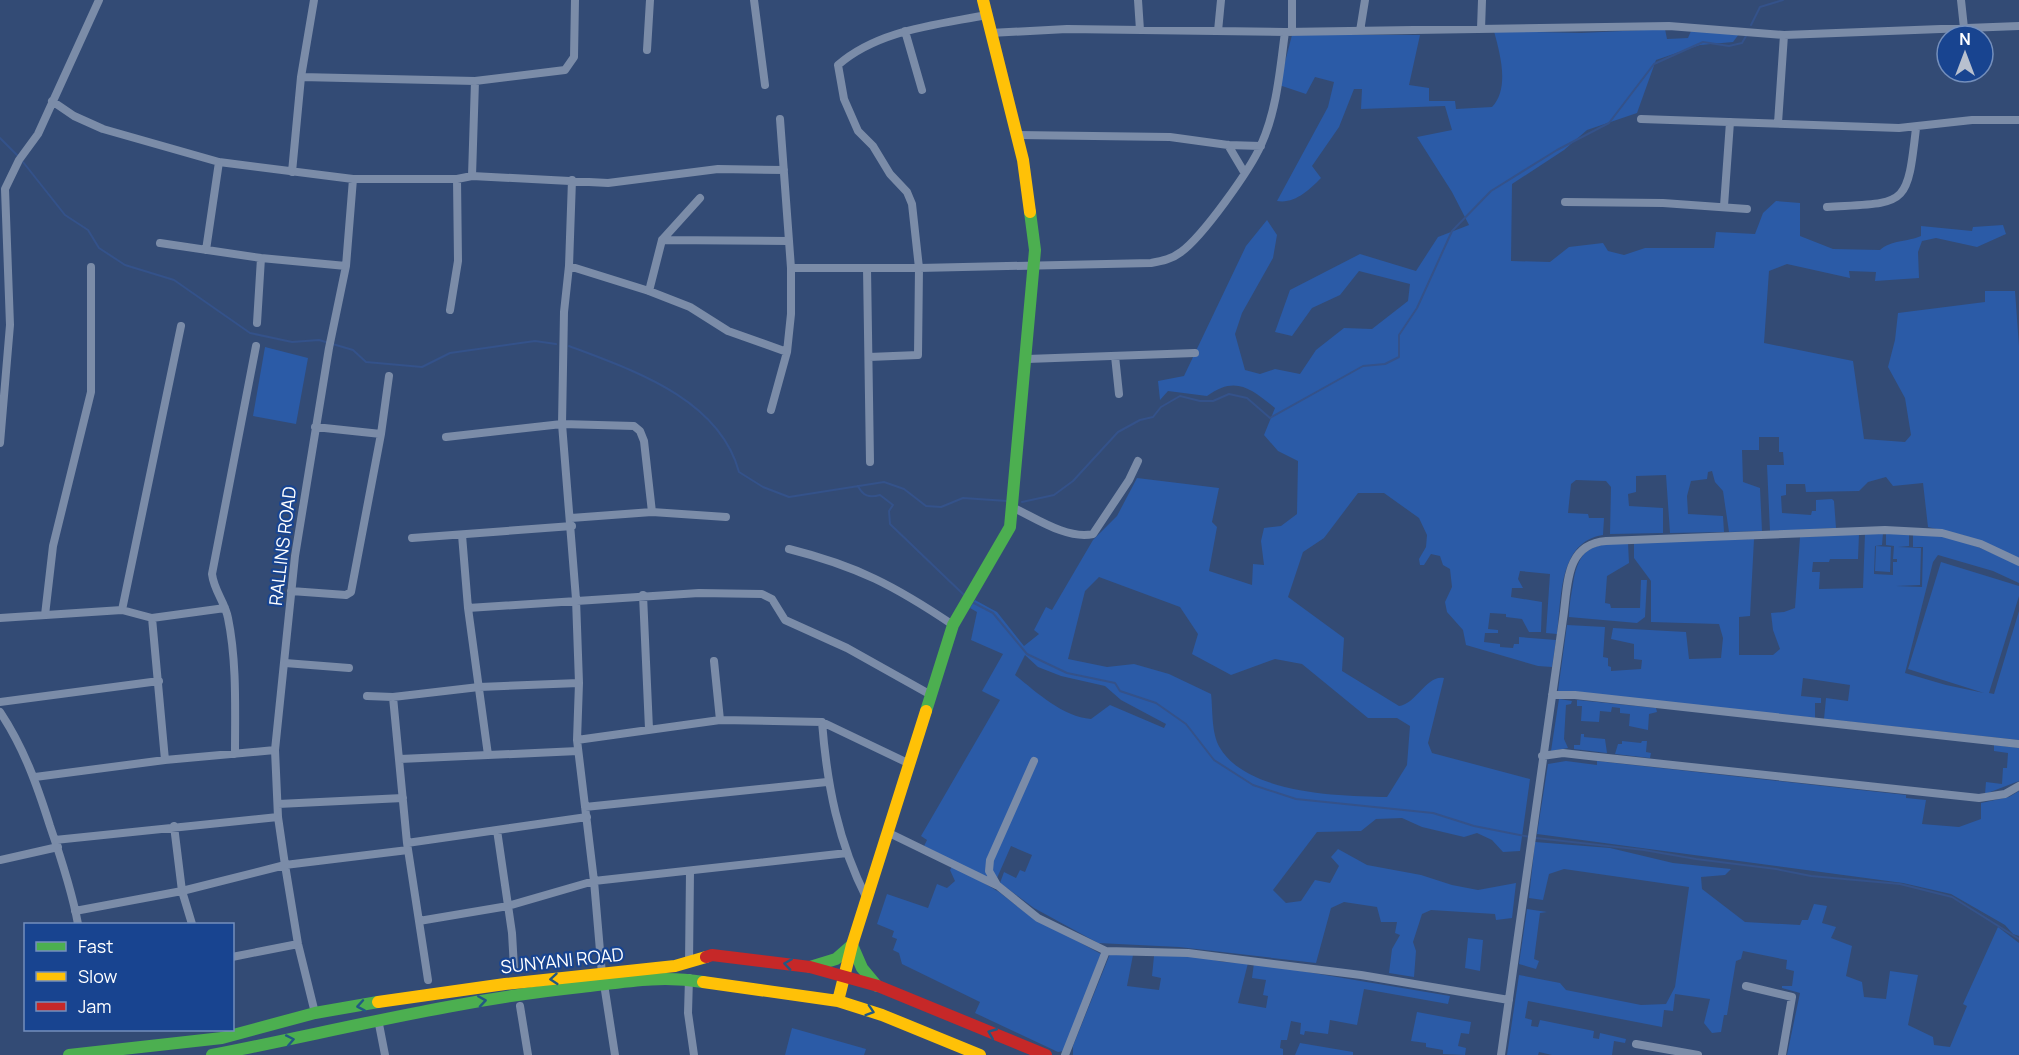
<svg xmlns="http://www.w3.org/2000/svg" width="2019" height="1055" viewBox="0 0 2019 1055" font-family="Manrope,sans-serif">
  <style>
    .green { fill: #2b5ba7; fill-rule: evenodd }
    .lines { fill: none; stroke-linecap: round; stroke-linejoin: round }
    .stream { stroke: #34528a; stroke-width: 2 }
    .street { stroke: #7b8ca8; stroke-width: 8 }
    .fast { stroke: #4caf50; stroke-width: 12 }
    .slow { stroke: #ffc107; stroke-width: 12 }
    .jam { stroke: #c62828; stroke-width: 12 }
    .oneway { stroke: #225983 }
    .labels { text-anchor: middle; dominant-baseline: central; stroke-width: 4.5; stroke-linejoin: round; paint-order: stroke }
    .street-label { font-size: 18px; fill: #fff; stroke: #184490 }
  </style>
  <rect width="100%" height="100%" fill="#334b75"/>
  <path class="green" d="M1665,29l2,10 21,-1 3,-7 48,3 -6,8 -33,3 -44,15 -19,53 -50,17 -23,20 -52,34 -1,77 39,1 19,-15 34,-4 5,8 16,4 21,-7h69l2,-16 39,2 8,-21 13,-12 24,2v33l33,13 47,1c11,-10 27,-8 41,-14v-10l51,5 1,-4 30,-2 3,9 -29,13 -41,-9 -14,3 -4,11 1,26 -44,3 1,-9 -27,-1 1,7 -63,-14 -18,7 -5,72 89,18 11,78 41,3 6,-7 -6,-37 -17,-31 7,-27 3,-27 87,-11v-11h30l4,55v212l-53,-22 -38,-9 -5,-44 -30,3 -7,-9 -18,5 -9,9 -53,1 -1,-8h-19v11l-5,1 1,17 29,2 1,-4h4v-11l16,-1 2,2 2,27 -66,3 -3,-66h17l-1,-13h-4v-15h-20v13h-17l1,32 17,6 2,43 -33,1 -6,-41 -8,-9 -3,-11 -4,1 -1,7 -16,2 -4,15 1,18 35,2 1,16 -54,1 -4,-58 -30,1v16l-8,2 1,12 34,2v25l-53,1 1,-47 -5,-6 -30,-1 -5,4 -3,29 20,1 1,4h15l-1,17c-45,7 -41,63 -46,99l-11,-1 4,-59 -30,-3 -2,8 5,9h-11l-1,9 31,5 -1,30h-12l-7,-13 -16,-2v-3l-16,-1 -2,16 10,1v3h-13l-1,9 16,2v3l13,1 1,-4h5v-7l37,3 -4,27 -14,-1 -72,-21 -3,-15 -16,-18 -2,-10 7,-15 -2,-18 -7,-4 -3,-9 -9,-2 -7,11h-4l-1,-6 7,-12 1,-12 -8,-17 -35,-25h-26l-34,45 -21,14 -15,45 56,41 -2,33 57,35c17,-2 28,-32 45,-28l-16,65 4,10 98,26 -10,72 -17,1 -11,-12 -15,-7 -13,4 -42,-10 -20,-9 -26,1 -15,12 -44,1 -44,58 13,13 15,-2 14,-21 15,3 9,-17 -8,-9 7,-8 29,16 54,10 31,10 26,5 38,-7 -4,35 -16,2 -1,-6 -64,-4 -9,4 -9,28 3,9 -2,26 -25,-4 3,-24 8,-14 -5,-2 2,-11h-16l-4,-15 -33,-5 -13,6 -15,55 -137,-16 -81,-4 -64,-35 -34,-25 4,-11 12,6 4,-8 5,2 7,-17 -21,-9 -14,32 -8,2 -65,-34 3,-6 -6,-4 79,-136 -18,-9 21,-37 -32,-14 6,-28 -7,-4 5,-8 22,12 27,34 15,-12 -5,-4 12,-23 6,3 41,-70 24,-24 20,-38 82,10 -7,34 5,5 -8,44 43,14 1,-21 11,1 -3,-24 3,-13 17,-2 16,-12 1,-53 -20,-10 -14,-16 11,-27c-24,-19 -39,-33 -68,-12l-39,-5 -8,9 -2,-19 26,-5 62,-130 21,-26 10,15 -4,23 -31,55 -7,21 10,36 15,4 15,-5 25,5 16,-24 28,-22 28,1 36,-28 2,-17 -51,-13 -19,24 -28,13 -20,28 -17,-4 15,-42 70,-36 56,17 22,-34 31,-12 -17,-33 -35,-55 35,-7 -7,-24 -84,3 1,-20h-8l-15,38 -27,39 9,12c-12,12 -26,26 -44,23l51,-94 6,-25 -19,-5 -9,17 -27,-9 13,-50h128l-11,50 20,3v13h26l1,8 36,-2c18,-19 8,-53 2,-76l87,2zM1099,577l81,30 18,27 -6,20 39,21 44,-16 27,5 66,54h29l13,8 -3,39 -20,32c-48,-1 -139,-3 -167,-49 -9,-15 -7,-38 -9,-54l-42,-20 -35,-10 -27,3 -39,-8 17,-68zM1025,655l13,12 23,9 44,10 16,14 45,24 -2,4 -54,-23 -19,14c-28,-2 -55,-27 -76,-44z
    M265,347l43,11 -12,66 -43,-8z
    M1865,533h18l-1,12 -7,1 -1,28 19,1v-13h4v-3h-4l1,-13 -8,-1v-12h23v13l-11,1 23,1 -1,37 -24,1 26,1 1,-40h-10v-14c37,1 72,16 106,32v18l-26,-12 -55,-16 -5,7 -28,111 41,12 38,8 -76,-24 33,-107 78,24v10l-30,97 5,1 25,-83v129l-195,-21 2,-21 22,3 2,-16 -47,-7 -2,18 20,2v5h-6v15l-257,-27 9,-66 38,2 -2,30 5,1v8l3,1v4l30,-2 1,-9 -8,-1v-15l-23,-5 2,-11 73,4 3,27 32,-1 2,-20 -4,-14 -68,-2v-41l-17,-23v-15l120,-4 -4,77 -11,1v38h34l7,-6 -7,-19 -2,-17 13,-1 11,-4 5,-71 59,-3 -1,25h-28l-1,3h-16l-1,10h8l-1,17 44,-1z
    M1628,543l1,20 -22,13 -2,27 5,1 1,4h29l1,-28h6l-2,37 -8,6 -68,-6c0,-10 2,-22 4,-33 6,-38 20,-40 55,-41z
    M1876,546l15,1 -1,25 -15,-1z
    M1559,699l13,2 -1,3 -5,1 -2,34 4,9 -17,3z
    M1577,700l79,8 1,4 -8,2 -1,16 -19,-4 1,-12 -10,-1v-5l-8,-1 -1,5 -11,-1 -1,11 -18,-1 1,-15h-5z
    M1581,734h3v3l21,2 2,14 -33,-4v-4h6z
    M1622,741l19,2 1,-2h5l-1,11 5,1 -1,5 -35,-4 3,-10h4z
    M1994,745l25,3v33l-34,13 1,-12 16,2 1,-16h4l1,-15 -14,-2z
    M1566,761l31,4v-4l309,34v3l20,2 -4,24 37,3 22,-8v-16l28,-6 10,-6v145l-6,-2 -8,-9 -54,-31 -48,-11 -366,-49 11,-70z
    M1535,842l75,6 63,15 58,6 -6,6 -24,2 1,12 43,33 55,3 2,-5h6l6,-16 13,2 -5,17 14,4 -5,11 21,8 -6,30 16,6 2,15 22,2 4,-28 28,4 -10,50 25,12 1,8 16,2 17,-41 -4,-2 35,-77 21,16v112h-232l13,-62 -18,-5v-2h10l2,-15 -8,-2 1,-9 -44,-9 -2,8 -5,2 -9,54h-3l-3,17 -9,1 -8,-10 6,-24 -35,-5 -2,17 -9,-1 -2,17 -134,-26 -3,17 7,2 -1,6 7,1 2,-7 54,11 -1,7 6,1 1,-6 26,6 -1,4 -11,-2 -2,14h-60l-13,-3 -1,3h-31l12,-80 41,8 6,7 75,15 25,-1 9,-17 14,-100 -125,-18 -15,5 -6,26 -14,-2z
    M953,865l46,27 27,21 75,41 -37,97 -6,1 -83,-39 5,-11 -78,-38 -3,-11 -6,-3 4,-11 -5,-2 2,-6 -17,-7 10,-30 41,14 9,-24 10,4 8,-7 -5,-11z
    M1527,909l20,3 -7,1 -6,46 5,2 -3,8 -17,-5z
    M1468,938l15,2 -3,31 -15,-3z
    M1110,954l23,1 -6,31 32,4 2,-12 -9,-2 2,-20 36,-1 33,7 25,1 -10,40 28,5 2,-12 -5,-1 3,-15 -14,-2 2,-15 196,33 -2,8 -84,-15 -7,36 -27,-5 -2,14 -23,-3 -1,4 -4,-1 1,-11 -10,-2 -4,19h-6l-1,8 3,1v6h-210v-9z
    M1417,1012l54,10 -2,12 -8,-1 -3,13 8,2 -1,7 -22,-1v-4l-17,-3v-4l-15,-2z
    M792,1028l74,21 -2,6h-79z
    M1300,1043l53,9v3h-58z"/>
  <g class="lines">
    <path class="stream" d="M1751,25l9,-18 23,-7
      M0,138l19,19
      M23,162l42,53 23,15 11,18 26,17 49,15 76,53 42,9 27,-2 34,10 13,12 56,5 28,-14 85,-12 21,3
      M569,346c63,24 150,52 170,126l24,15 26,10 95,-15 20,7 22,17 15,1 22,-9 44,3
      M858,486c5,10 11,12 22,9l13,10 -4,6 1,13 74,71
      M1022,502l32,-7 19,-14 45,-49 22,-12 13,-3 8,-10 19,-11 20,5h13l16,-7 18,4 23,20 93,-52 22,-2 14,-7v-22l18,-27 35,-77 39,-40 66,-41 52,-27 45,-59 49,-22 26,4 13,-3 4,-7
      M972,602l21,11 34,41 40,19 48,10 5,8 36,12 30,21 28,36 39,25 43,14 137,14 41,13 56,11
      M1536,838l108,12 52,9 80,10 35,7 89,8 52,13 67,42"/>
    <path class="street" d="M754,0l11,85
      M1138,0l2,30
      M1961,0l3,28
      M1481,29l1,-29
      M905,31l17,59
      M1218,31l3,-31
      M1292,31v-31
      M1360,31l5,-31
      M990,33l77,-4 218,3 384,-6 115,9 235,-9
      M647,50l3,-50
      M301,77l174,4 90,-11 9,-13 1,-57
      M52,101l22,15 29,13 116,33 134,17h104l15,-3 136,7 110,-14 66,1
      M1641,119l258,9 73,-8h47
      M1778,123l6,-88
      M1017,135l153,2 58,8 33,1
      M1228,145l16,27
      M292,172l9,-95 13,-77
      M472,176l3,-95
      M572,180l-3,86 -5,46 -2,112 14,175 3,84 -2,57 17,141 8,93
      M1565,202l98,1 84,6
      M1724,206l6,-84
      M1827,207c79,-5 80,2 89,-79
      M662,240l126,1
      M160,243l101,15 85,8
      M206,250l13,-88
      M569,266l80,25 41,16 38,24 59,21
      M791,268h128l232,-5c11,-2 21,-4 30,-11 22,-16 69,-82 80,-107 16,-35 19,-76 24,-113
      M867,268l3,194
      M649,291l13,-51 38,-42
      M450,310l8,-49 -1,-82
      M257,323l4,-65
      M1115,356l4,38
      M869,357l49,-2 1,-87 -7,-64 -5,-12 -17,-18 -17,-28 -15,-15 -14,-32 -6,-34c40,-35 98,-40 148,-50
      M1027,359l168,-6
      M771,410l16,-58 4,-38v-46l-11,-149
      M315,427l66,7
      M446,437l116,-13 72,2 6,5 4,10 8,71
      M0,443l10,-118 -5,-136 14,-29 19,-26 61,-134
      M1012,507c22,10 55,33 81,27l36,-54 9,-19
      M571,518l81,-6 74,5
      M462,535l6,73 20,147
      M412,538l160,-12
      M789,549c68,17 106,37 164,76
      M291,591l55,4 5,-3 30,-158 8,-58
      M643,595l6,134
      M468,608l231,-15 63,1 10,5 13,21 62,28 84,47
      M122,610l59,-284
      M45,615l8,-69 38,-154v-125
      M0,618l122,-8 30,8 13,142
      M152,618l73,-10
      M714,661l6,59
      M285,663l64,5
      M1552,695h23l444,49
      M367,696l26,1 86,-10 100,-4
      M393,697l14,146 21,137
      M0,702l159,-21
      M0,712c24,36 37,73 50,114 11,32 22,65 28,98
      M822,722c5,63 16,120 45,177
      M577,740l143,-20 102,2 88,42
      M235,754c0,-45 2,-92 -7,-136 -3,-16 -14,-27 -16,-44l44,-228
      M1542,756l21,-3 26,3 390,42 26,-4 14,-8
      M400,759l178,-8
      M1034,761l-44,99 -1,11 8,14 41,33 68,33 82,2 173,22 148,25
      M35,777l130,-17 110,-10
      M278,804l125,-6
      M585,807l242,-25
      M174,826l8,65 103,-26 123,-15
      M497,830l15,103 2,35
      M887,832l109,53
      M55,840l223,-23
      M407,843l180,-26
      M0,860l58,-13
      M75,911l107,-20 10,33
      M419,921l89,-15 86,-25 253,-28
      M232,957l66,-13
      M689,963l1,-91
      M689,978l-1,35 6,42
      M604,984l11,71
      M1746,986l46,11 -10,58
      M520,1006l8,49
      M315,1013l-17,-69 -13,-79 -7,-48 -3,-67 20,-194 34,-208 17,-82 7,-87
      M378,1019l7,36
      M1636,1044l62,11
      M1065,1055l41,-104
      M1501,1055l62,-436c5,-31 1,-75 43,-78l279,-11 57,3 39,11 38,18"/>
    <path class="fast" d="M926,711l27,-86 57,-98 25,-277 -5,-38
      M810,967l26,-8 16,-14 10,23 15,18
      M69,1055l153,-17 93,-25 63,-11
      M212,1055c123,-24 244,-55 369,-68 43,-5 79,-12 122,-5"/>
    <path class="slow" d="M983,0l40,160 7,52
      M703,982l135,19 44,14 98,40
      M838,1001l14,-56 74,-234
      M378,1002l127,-18 170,-18 31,-9"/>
    <path class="jam" d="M706,957l6,-2 98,12 68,19 168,69"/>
  </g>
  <defs><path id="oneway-chevron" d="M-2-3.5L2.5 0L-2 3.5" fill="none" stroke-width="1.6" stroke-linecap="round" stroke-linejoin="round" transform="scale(1.5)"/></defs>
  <g class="oneway">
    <use href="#oneway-chevron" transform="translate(788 964) rotate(-172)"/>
    <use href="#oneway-chevron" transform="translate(554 979) rotate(175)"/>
    <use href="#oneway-chevron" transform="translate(482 1001) rotate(-9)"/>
    <use href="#oneway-chevron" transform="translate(361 1006) rotate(170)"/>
    <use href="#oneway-chevron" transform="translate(870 1011) rotate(18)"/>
    <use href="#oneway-chevron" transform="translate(992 1033) rotate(-158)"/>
    <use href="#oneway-chevron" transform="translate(290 1040) rotate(-11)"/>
  </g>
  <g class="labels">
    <g class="street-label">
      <text transform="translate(282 546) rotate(-83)">RALLINS ROAD</text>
      <text transform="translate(562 960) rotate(-6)">SUNYANI ROAD</text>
    </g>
  </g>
  <rect x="24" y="923" width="210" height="108" fill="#184490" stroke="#748fbc" stroke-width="1.5"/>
  <rect x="36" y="942" width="30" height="9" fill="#4caf50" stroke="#748fbc" stroke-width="1.5"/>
  <text x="78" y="953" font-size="18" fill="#ffffff">Fast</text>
  <rect x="36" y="972" width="30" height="9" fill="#ffc107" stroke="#748fbc" stroke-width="1.5"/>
  <text x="78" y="983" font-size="18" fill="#ffffff">Slow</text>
  <rect x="36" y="1002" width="30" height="9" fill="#c62828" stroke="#748fbc" stroke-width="1.5"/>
  <text x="78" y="1013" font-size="18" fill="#ffffff">Jam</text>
  <g transform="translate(1965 54)"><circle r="28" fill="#184490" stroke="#748fbc" stroke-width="1.5"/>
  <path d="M0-4.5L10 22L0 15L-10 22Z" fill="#b8c0cf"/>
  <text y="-9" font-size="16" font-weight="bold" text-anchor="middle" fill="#ffffff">N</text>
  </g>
</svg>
